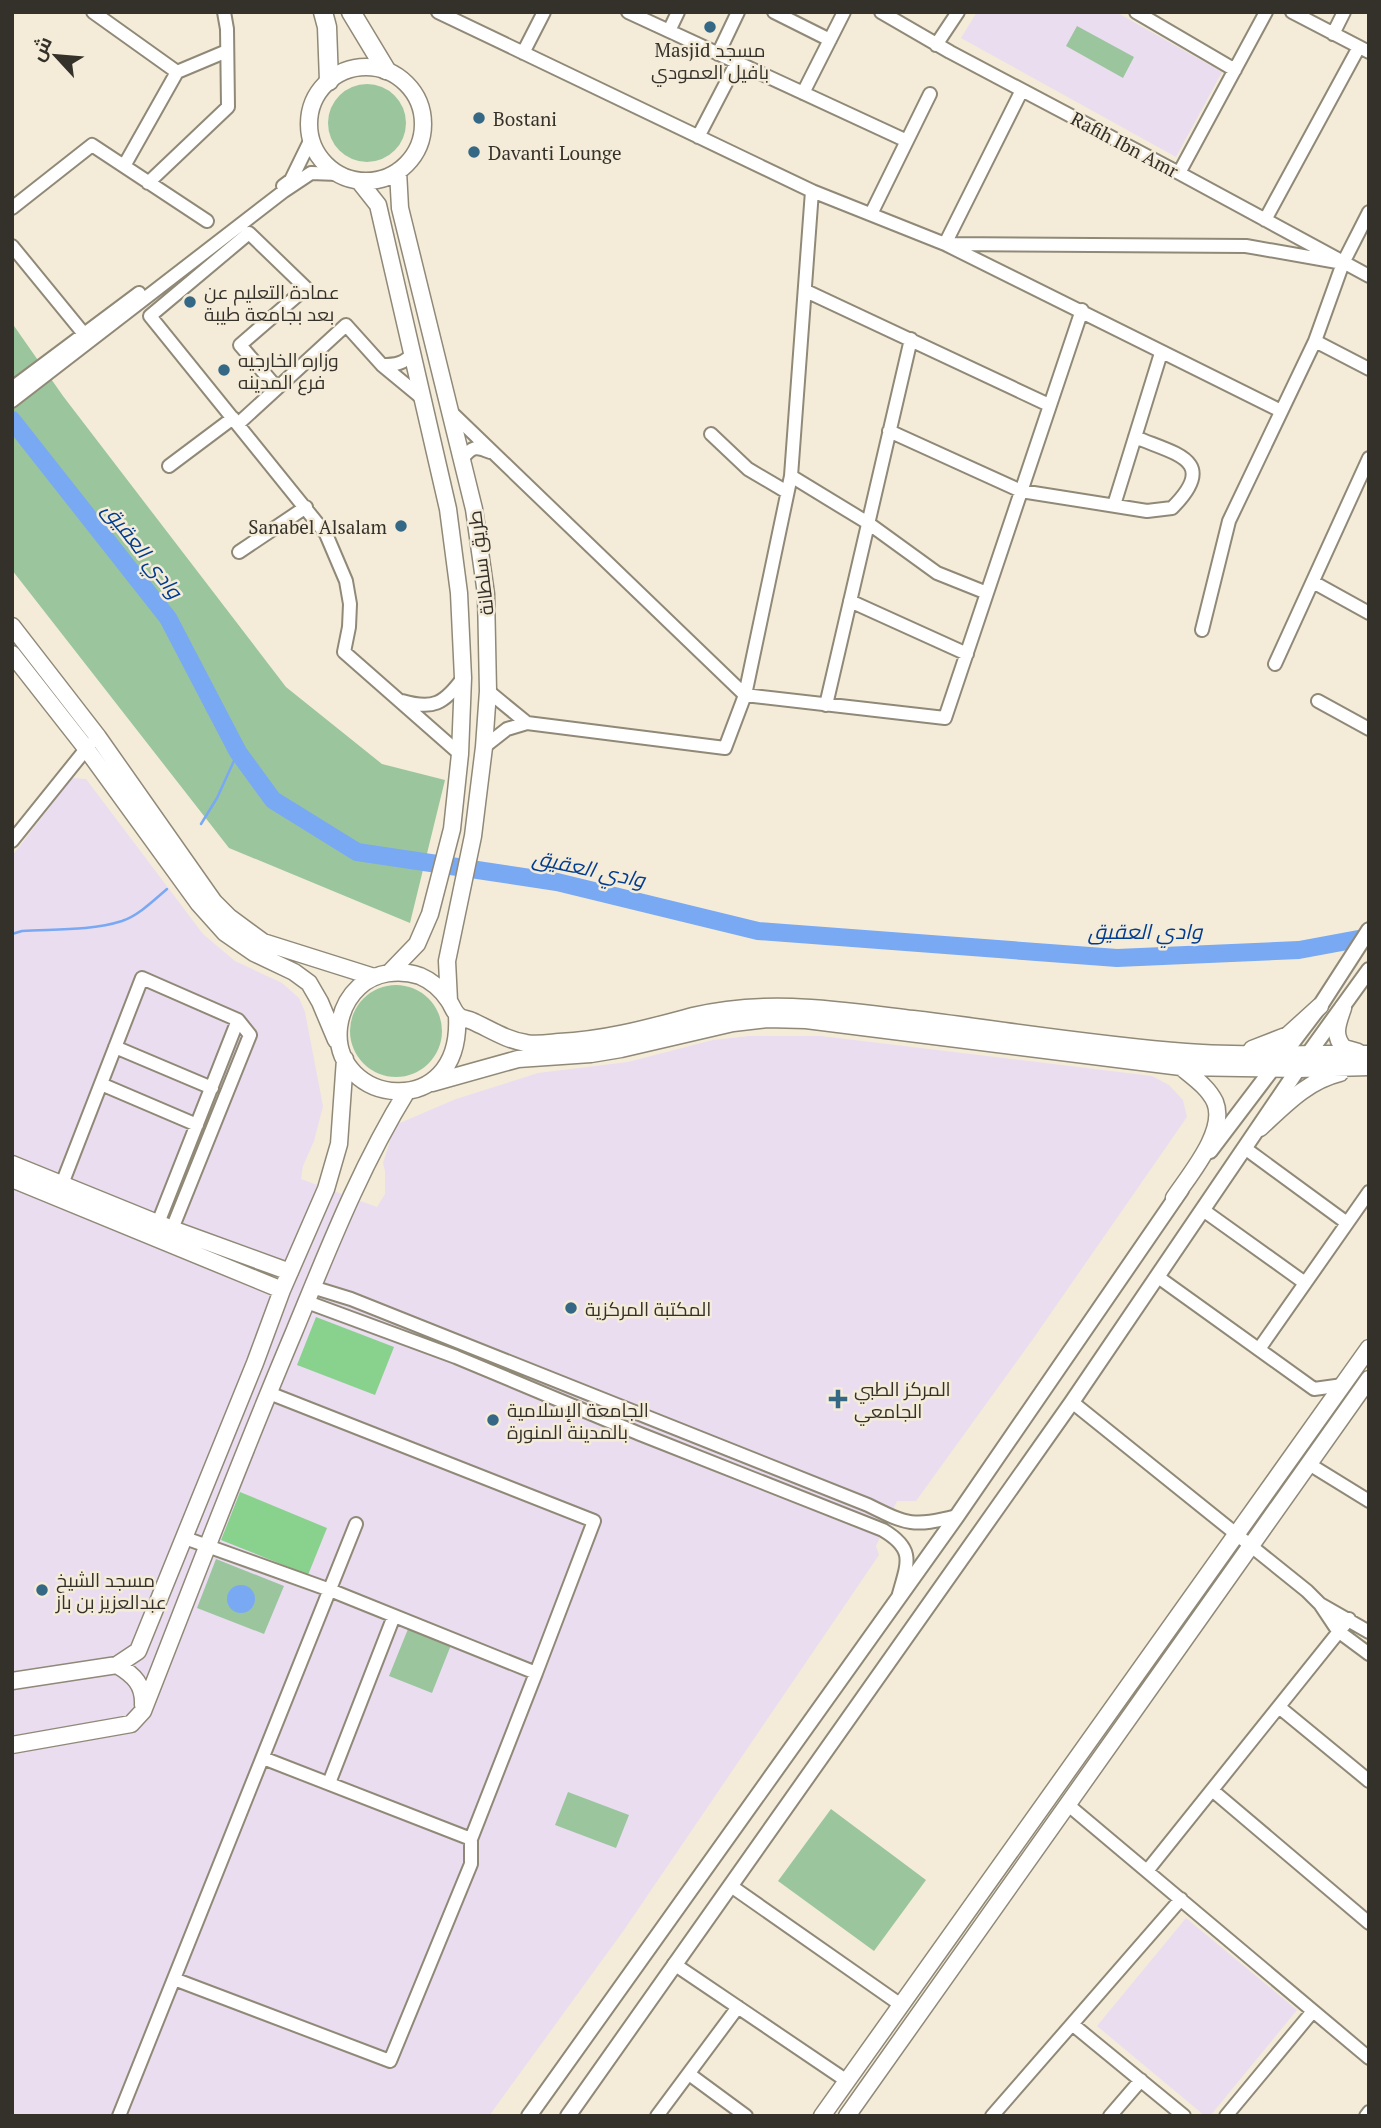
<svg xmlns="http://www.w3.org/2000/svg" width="1381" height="2128" viewBox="0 0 1381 2128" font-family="'PT Serif',Cairo,serif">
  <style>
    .industrial { fill: #eaddf0 }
    .green { fill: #9bc69d }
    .forest { fill: #89d28e }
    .water { fill: #79a9f3 }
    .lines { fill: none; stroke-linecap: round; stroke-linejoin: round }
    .stream { stroke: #79a9f3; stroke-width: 2.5 }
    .river { stroke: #79a9f3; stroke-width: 18 }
    .minor-casing { stroke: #908978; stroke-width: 16 }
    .tertiary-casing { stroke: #908978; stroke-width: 18 }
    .secondary-casing { stroke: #908978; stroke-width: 19 }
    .primary-casing { stroke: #908978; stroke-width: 21 }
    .minor { stroke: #fff; stroke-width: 12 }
    .tertiary { stroke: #fff; stroke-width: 14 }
    .secondary { stroke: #fff; stroke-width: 16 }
    .primary { stroke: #fff; stroke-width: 18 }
    .poi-dot { fill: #346885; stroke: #f4ecd9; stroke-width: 2.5 }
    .labels { text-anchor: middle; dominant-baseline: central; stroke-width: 5; stroke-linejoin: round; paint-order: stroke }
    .poi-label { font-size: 19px; fill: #34312a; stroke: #f4ecd9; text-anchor: start }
    .street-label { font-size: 19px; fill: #34312a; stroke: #f4ecd9 }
    .water-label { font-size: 21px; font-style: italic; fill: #003c90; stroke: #f4ecd9 }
  </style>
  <rect width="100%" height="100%" fill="#f4ecd9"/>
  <path class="industrial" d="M977,12h139l106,60 -46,85 -215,-119z
    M72,778l14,1 117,155 32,27 47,22 17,15 6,14 18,94 -9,35 -11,25 -2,13 76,28 8,-13v-23l-2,-8 12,-38 61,-26 82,-26 90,-11 85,-22 36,-4h72l331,40 17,9 14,15 4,17 -154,222 -117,162h-19l-21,45 3,9 -255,375 -135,186h-477v-1260z
    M1186,1918l111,92 -87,106h-5l-108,-90z"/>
  <path class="green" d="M1077,26l57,31 -11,21 -57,-32z
    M328 123a39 39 0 1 1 78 0a39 39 0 1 1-78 0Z
    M12,323l51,73 223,291 96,77 63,16 -35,143 -181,-75 -217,-278z
    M350 1031a46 46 0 1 1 92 0a46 46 0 1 1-92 0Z
    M216,1559l68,27 -20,48 -67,-26z
    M408,1629l43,16 -19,48 -43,-17z
    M568,1792l61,23 -13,33 -61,-23z
    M831,1809l95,71 -52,71 -96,-70z"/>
  <path class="forest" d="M316,1317l78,30 -19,48 -78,-30z
    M240,1492l87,36 -19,47 -87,-35z"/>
  <path class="water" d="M227 1599a14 14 0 1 1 28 0a14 14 0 1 1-28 0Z"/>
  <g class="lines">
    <path class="stream" d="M201,824l16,-26 21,-46
      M12,934l10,-3c31,-2 69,0 100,-10 17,-6 31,-20 45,-32"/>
    <path class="river" d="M12,420l156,198 70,134 35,48 84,52 200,30 201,49 359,27 182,-8 70,-13"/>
    <defs>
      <path id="minor" d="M93,12l84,60
        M438,12l374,179 133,53 301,2 97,17
        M628,12l279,129
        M774,12l56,28
        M881,12l69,40 229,121 190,103
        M1136,12l99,58
        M1292,12l77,40
        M669,31l9,-19
        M1333,34l11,-22
        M936,45l22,-33
        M523,53l21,-41
        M718,54l20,-42
        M1022,90l-77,154 336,167
        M803,93l41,-81
        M698,137l39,-75
        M124,166l53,-94 50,-21
        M1179,173l87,-161
        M148,183l80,-76 -1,-78 -3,-17
        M283,186l8,-6 20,-41
        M12,208l80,-63 115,76
        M871,214l59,-120
        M1265,220l94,-173
        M12,246l72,88
        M806,291l243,114
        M1315,341l54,28
        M382,365c13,0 22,-1 31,-12
        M12,388l127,-95
        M277,388l-37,-43 66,-57 -57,-55 -99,83 176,218 20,47 4,23 -1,23 -5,25 116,102
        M12,401l272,-210 27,-18 27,1
        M450,411l295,284 200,23 137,-408
        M238,424l108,-99 36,40 40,33
        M889,431l132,60 126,20 25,-3c48,-48 3,-54 -37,-71
        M711,434l37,35 39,23
        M462,459c10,-13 14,-13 28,-7
        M169,466l64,-48
        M791,476l77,47 69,50 50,20
        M1114,505l47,-152
        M239,552l67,-45
        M1313,582l56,31
        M850,601l117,53
        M1202,630l27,-109 86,-180 28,-78 26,-51
        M1275,664l94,-206
        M488,691l39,32
        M402,701c31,9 42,3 61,-23
        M1318,701l51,28
        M826,705l85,-366
        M484,747l23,-18 20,-6 198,25 20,-53 46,-219 21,-285
        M12,841l78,-97
        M115,1047l97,41
        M101,1084l96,41
        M1246,1149l101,74
        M62,1184l80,-206 96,42 -80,203
        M1203,1210l102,73
        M172,1229l78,-194 -12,-15
        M1158,1277l156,112 29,-4
        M312,1287l39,12 517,206c40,20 45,22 89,11
        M307,1302l149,55 184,77 243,96c32,19 25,32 16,64
        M1259,1349l110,-157
        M269,1393l325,128 -58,152
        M1072,1402l235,189 13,13 18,27 31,23
        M1309,1464l60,37
        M1320,1604l49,28
        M1279,1707l90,74
        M263,1758l208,81
        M329,1783l65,-167
        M1212,1790l157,133
        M1067,1804l302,254
        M1147,1871l202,-252
        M731,1886l170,119
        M674,1964l173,117
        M174,1979l216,82 81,-197v-25l65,-166 -206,-83 -145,-52
        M1072,2024l112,92
        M689,2074l57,42
        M119,2116l237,-592
        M657,2116l81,-109
        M992,2116l189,-217
        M1110,2116l31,-36
        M1226,2116l87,-105
        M1366,2116l3,-4"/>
      <path id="tertiary" d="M1210,1151l110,-145 49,-76
        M529,2116l428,-600 224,-326
        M568,2116l504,-714 237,-349 60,-83"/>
      <path id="secondary" d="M309 124a57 57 0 1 1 114 0a57 57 0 1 1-114 0Z
        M398,171l2,37 74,301 12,85 2,97 -4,56 -11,89 -26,125 2,40
        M359,181l19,24 70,304 11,84 4,85 -3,76 -8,75 -22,85 -13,30 -27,28
        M12,626l86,111 116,165 15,15 34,25 111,35
        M12,654l73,93 114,157 26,29 29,20 40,19 15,11 11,19 16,38
        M1343,1008c-5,15 -11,27 1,40l14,4
        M457,1016c6,108 -127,89 -118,11 2,-15 8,-29 20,-40 16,-15 40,-18 61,-11 12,5 22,14 29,25 4,6 5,12 11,16 3,2 8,2 12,4 18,8 34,19 54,22 11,2 22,0 33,-1 47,-2 89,-14 134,-26 74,-18 146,-6 220,3 91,11 182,26 273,33 60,5 122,1 183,2
        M1252,1049l36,-14 32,-29
        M432,1083l86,-24 73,-5 30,-5 112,-26 34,-4 39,1 375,47 117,2 71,-2
        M1260,1128c25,-23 47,-47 80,-55
        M12,1164l160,65 118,43
        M12,1179l270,111
        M1174,1198c16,-24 53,-67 41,-96 -7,-15 -22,-25 -34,-35
        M117,1665c17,10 27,20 26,40
        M12,1681l105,-16 21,-14 117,-288 27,-73 44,-101 13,-45 6,-85
        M12,1745l119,-21 12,-13c50,-127 98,-254 151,-379 34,-82 66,-165 113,-241
        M822,2116l547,-768
        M847,2116l522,-737"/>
      <path id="primary" d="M323,12l4,15 2,54
        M351,12l35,58"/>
    </defs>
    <use href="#minor" class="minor-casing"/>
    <use href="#tertiary" class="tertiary-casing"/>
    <use href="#secondary" class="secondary-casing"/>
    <use href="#primary" class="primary-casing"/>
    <use href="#minor" class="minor"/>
    <use href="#tertiary" class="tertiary"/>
    <use href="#secondary" class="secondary"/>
    <use href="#primary" class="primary"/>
  </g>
  <g class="poi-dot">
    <circle cx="710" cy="27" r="7"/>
    <circle cx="479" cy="118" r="7"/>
    <circle cx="474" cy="152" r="7"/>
    <circle cx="190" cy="302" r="7"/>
    <circle cx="224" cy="370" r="7"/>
    <circle cx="401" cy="526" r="7"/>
    <circle cx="571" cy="1308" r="7"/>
    <path d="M834.5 1388.5h7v7h7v7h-7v7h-7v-7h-7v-7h7z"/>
    <circle cx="493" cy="1420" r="7"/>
    <circle cx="42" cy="1590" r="7"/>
  </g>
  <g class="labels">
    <g class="poi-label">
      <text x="710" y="49" text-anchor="middle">Masjid مسجد<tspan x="710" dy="22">بافيل العمودي</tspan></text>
      <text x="493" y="118">Bostani</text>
      <text x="488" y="152">Davanti Lounge</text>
      <text x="204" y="291">عمادة التعليم عن<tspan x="204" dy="22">بعد بجامعة طيبة</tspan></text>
      <text x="238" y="359">وزاره الخارجيه<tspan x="238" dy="22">فرع المدينه</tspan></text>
      <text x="387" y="526" text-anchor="end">Sanabel Alsalam</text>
      <text x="585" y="1308">المكتبة المركزية</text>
      <text x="854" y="1388">المركز الطبي<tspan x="854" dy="22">الجامعي</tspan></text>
      <text x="507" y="1409">الجامعة الإسلامية<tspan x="507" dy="22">بالمدينة المنورة</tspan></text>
      <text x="56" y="1579">مسجد الشيخ<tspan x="56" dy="22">عبدالعزيز بن باز</tspan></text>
    </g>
    <g class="street-label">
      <text transform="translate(1125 144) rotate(28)">Rafih Ibn Amr</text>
      <text transform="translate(480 563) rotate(-97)">طريق سلطانة</text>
    </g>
    <g class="water-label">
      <text transform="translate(143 550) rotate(52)">وادي العقيق</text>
      <text transform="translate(589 868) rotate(12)">وادي العقيق</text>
      <text x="1145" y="931">وادي العقيق</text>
    </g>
  </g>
  <rect width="1381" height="2128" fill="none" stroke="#34312a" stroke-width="28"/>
  <g transform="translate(56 56) rotate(296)" stroke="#f4ecd9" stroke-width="5" paint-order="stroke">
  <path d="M0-5L12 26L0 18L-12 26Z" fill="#34312a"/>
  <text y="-10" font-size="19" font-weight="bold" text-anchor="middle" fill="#34312a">ش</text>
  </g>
</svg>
